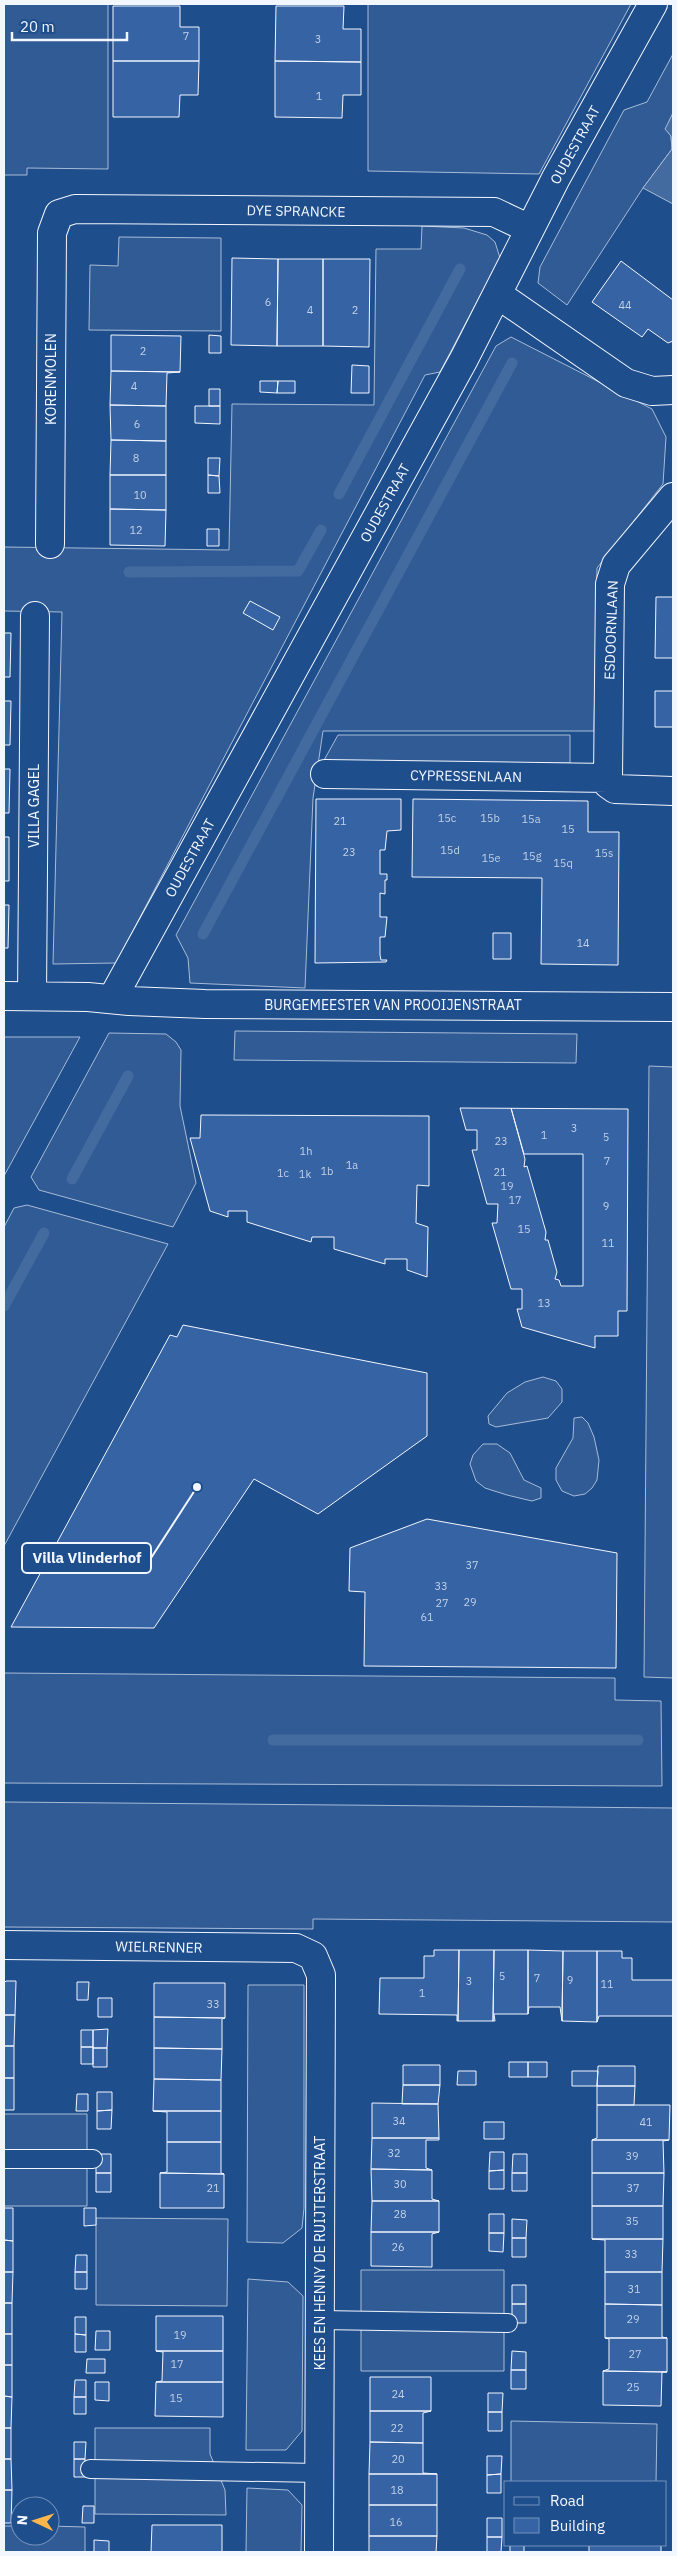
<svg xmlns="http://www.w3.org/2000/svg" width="677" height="2556" viewBox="0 0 677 2556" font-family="'IBM Plex Sans',sans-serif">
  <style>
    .built { fill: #305b95; stroke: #a8bbd7 }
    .water { fill: #446ba0; stroke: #a8bbd7 }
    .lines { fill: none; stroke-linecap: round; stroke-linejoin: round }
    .stream { stroke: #446ba0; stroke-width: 11 }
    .building { fill: #3563a3; stroke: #f2f6ff; fill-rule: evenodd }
    .service-casing { stroke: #f2f6ff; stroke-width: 20 }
    .minor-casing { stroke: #f2f6ff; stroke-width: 30 }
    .service { stroke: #1f4e8c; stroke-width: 18 }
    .minor { stroke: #1f4e8c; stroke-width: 28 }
    .labels { text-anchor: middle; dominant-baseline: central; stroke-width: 4; stroke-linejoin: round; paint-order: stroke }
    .number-label { font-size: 11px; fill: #c3d1e8 }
    .street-label { font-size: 14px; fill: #f2f6ff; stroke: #1f4e8c }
    .leader { fill: none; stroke: #f2f6ff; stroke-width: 2 }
    .callout-dot { fill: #f2f6ff; stroke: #1f4e8c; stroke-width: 2 }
    .callout { fill: #1f4e8c; stroke: #f2f6ff; stroke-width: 2 }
    .callout-label { font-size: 15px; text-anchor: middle; font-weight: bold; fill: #f2f6ff }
  </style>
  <rect width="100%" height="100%" fill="#1f4e8c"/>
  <path class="built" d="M4,4h104v165l-81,-1v7h-23z
    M368,4h263l-92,170 -171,-3z
    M673,54v59l-7,16 5,7 1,13 -29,39 -76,117 -29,-22 2,-16 84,-157 23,-8z
    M422,226l42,2 23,7 8,7 5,16 -60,114 -15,3 -309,588 -63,1 9,-352 -58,-1v-64l225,3 3,-146 142,1 2,-156h45z
    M119,237l102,1v93l-132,-1 1,-65 28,1z
    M511,337l141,72 14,28 -3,47 -66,84 -3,163h-271l-10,67 -8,190 -115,-5 -2,-25 -12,-23 320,-589z
    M338,735h232v28l-247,-1z
    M235,1031l342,3 -1,29 -342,-3z
    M109,1033l57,1 10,8 5,8 -1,56 16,77 -23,44 -134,-37 -8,-13z
    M4,1037h76l-76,139z
    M649,1066l24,1v611l-29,-1z
    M27,1205l141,39 -164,302v-319l10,-19z
    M543,1377l13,4 6,8v13l-14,16 -52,9 -7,-3 -1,-8 19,-23 18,-11z
    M582,1417l6,6 6,14 5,23 -2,20 -5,8 -7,6 -11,2 -12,-5 -6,-11v-12l17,-30 1,-20z
    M483,1444h14l13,9 14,27 17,8v10l-9,3 -25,-6 -22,-7 -9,-7 -6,-17 3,-9z
    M4,1673l611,5v22l46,1 1,85 -658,-3z
    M4,1802l669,6v114l-360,-3v10l-309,-2z
    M248,1985h56v223l-2,20 -19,15 -36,-1z
    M4,2114h83v92h-83z
    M96,2218l132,1 -1,87 -131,-1z
    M361,2270h143v101h-143z
    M248,2279l40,3 15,14 -1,135 -16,19h-40z
    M511,2421l146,3 -1,58h-145z
    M95,2428h115v26l15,36 1,25 -131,-1z
    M247,2488l41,2 14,15 -1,47h-55z
    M4,2526h16v10h30v-10l35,1v25h-81z"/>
  <path class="water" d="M673,113v91l-30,-16 29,-39 -1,-13 -6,-7z"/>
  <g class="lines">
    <path class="stream" d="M339,494l121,-225
      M129,572l169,-1 23,-41
      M203,934l309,-571
      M72,1179l56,-103
      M4,1306l40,-73
      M273,1740h365"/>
  </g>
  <path class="building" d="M113,6h67v21h19v34h-86z
    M276,6h68l-1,23h18v33l-86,-1z
    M113,61h86l-1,34h-18l-1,22h-66z
    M275,61l86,1v33h-18l-1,23 -67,-1z
    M232,258l46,1 -1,87 -46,-1z
    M278,259h45v87h-46z
    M323,259h47l-1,88 -46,-1z
    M621,261l52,39v41l-5,2 -20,-14 -6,8 -50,-35z
    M111,335l70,1 -1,36 -69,-1z
    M209,335l12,1v17h-12z
    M352,365l17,1v27h-18z
    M111,371l69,1 -13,1 -1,33 -56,-1z
    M260,381h18l-1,12 -17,-1z
    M278,381h17v12h-18z
    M209,389h11v17h-11z
    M110,405l56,1v35l-55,-1z
    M195,406h25v18l-25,-1z
    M111,440l55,1v34h-56z
    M208,458h12l-1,18 -11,-1z
    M110,475h56v35l-56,-1z
    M208,475l11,1 1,17h-12z
    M110,509l56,1 -1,36 -55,-1z
    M207,529h12v17h-12z
    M656,597h17v61h-18z
    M250,601l30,16 -7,13 -30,-17z
    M4,633h7l-1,44h-6z
    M655,691h18v36h-18z
    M4,701h7l-1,44h-6z
    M4,769h6l-1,44h-5z
    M316,799h85v31l-14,1 -2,19h-5v24h7v6h-2v14l-5,-1v24h7l-2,20h-5v18l1,5h6l-1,2 -71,1z
    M413,799l175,2v31h31l-1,133 -77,-1 1,-86 -130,-1z
    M4,837h5v44h-5z
    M4,905h5l-1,43h-4z
    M493,933h18v26h-18z
    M460,1108l168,1 -1,202h-9v25h-23v12l-73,-21 -5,-18h5v-20h-11l-19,-66h5l1,-19h-11l-15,-54h5v-20h-11zM511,1108l13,46h59v132h-22l-2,-6 -4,-1 2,-7 -9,-32h-3l1,-8 -19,-66 -3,1 1,-8z
    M201,1115l228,1v70l-12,-1 -1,38 12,4 -1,50 -20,-7v-11h-22v5l-51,-15v-12h-22l-1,5 -64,-20v-11h-19v6l-18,-6 -20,-73h10z
    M183,1325l244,48v63l-109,78 -64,-35 -100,149 -143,-1 159,-292 7,2z
    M427,1519l190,34 -1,115 -252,-2 1,-74 -16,-1 1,-43z
    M434,1950h25l-1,71h-1v-6l-78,-1 1,-36h44v-22h10z
    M459,1950h35l-1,71h-35z
    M494,1950h34v64h-34l1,7h-2z
    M528,1950l35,1 -1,70 -2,-14h-31l-1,7z
    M563,1951h34v71l-35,-1z
    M597,1951h25v7h10v22h41v36h-74l-2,6z
    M6,1981h10l-1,34h-11v-32z
    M77,1982h12l-1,18h-11z
    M154,1983h71v35l-71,-1z
    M98,1998h14v19h-14z
    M4,2015h11l-1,31h-10z
    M154,2017l71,1 -3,1v30l-68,-1z
    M108,2029l-1,19h-14v-18z
    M81,2030h12v17h-12z
    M4,2046h10v32h-10z
    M81,2047h12v17h-12z
    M93,2048h14v19h-14z
    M154,2048l68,1 -1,31 -67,-1z
    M509,2062h19v15h-19z
    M528,2062h19v15h-19z
    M403,2065h37v20h-37z
    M598,2066h37v20h-38z
    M458,2071h18v14h-19z
    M572,2071h26l-1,15h-25z
    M4,2078h10v32h-10z
    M154,2079l67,1v31h-68z
    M403,2085h37l-2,19h-36z
    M597,2086h38l-1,19h-37z
    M97,2092h15v18l-15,1z
    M77,2094h11v17h-12z
    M372,2103l66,1 1,34h-67z
    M597,2105h73l-1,35h-77l5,-2z
    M112,2110l-1,19h-14v-18z
    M153,2111h68v31h-54v-30z
    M484,2122h20v17h-20z
    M372,2138h67v2h-13v28l6,2 -61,-1z
    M592,2140h77l-6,1 1,32h-72z
    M167,2142h54v31l3,1 -64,-1 7,-1z
    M490,2152h14v18l-15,1z
    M96,2154h15v19h-15z
    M513,2154h14v19h-15z
    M371,2169l61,1v29l7,2h-67z
    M504,2170v19h-15v-18z
    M96,2173h15v19h-15z
    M160,2173l64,1v34h-64z
    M512,2173h15v18h-15z
    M592,2173h72l-1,33h-71z
    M372,2201h67v31h-68z
    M592,2206h71v33h-71z
    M4,2208h9v33l-9,-1z
    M84,2208h12v17l-12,1z
    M489,2214h15v19h-15z
    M512,2219l15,1 -1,18h-14z
    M371,2232h68l-7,2v33l-61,-1z
    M489,2233h15l-1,19 -14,-1z
    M512,2238h14v19h-14z
    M592,2239h71l-1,33h-57v-32z
    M4,2240l9,1v31h-9z
    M76,2255h11v17h-12z
    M4,2272h9l-1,31h-8z
    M75,2272h12v17h-12z
    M605,2272h57v33l-57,-1z
    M512,2285h14v19h-14z
    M4,2303h8v31h-8z
    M512,2304h14v19h-14z
    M605,2304l57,1v32l5,1h-62z
    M156,2316h67v35h-67z
    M75,2317h11v18l-11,-1z
    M96,2331h14v19h-15z
    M4,2334h8v31h-8z
    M75,2334l11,1v17h-11z
    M605,2338h62v34l-64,-1 6,-2v-30z
    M156,2351h67v31h-67l6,-1 1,-29z
    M512,2351l14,1v18h-15z
    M87,2359h18v14h-19z
    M4,2365h8v32l-8,-1z
    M511,2370h15v19h-15z
    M603,2371l64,1h-5l-1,34 -58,-1z
    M370,2377h61v34h-61z
    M75,2380h11v17h-12z
    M95,2382h14v19l-14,-1z
    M156,2382h67v35l-68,-1z
    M488,2393h15l-1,19h-14z
    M4,2396l8,1 -1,31h-7z
    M74,2397h12v17h-12z
    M370,2411h61l-8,2v30l-53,-1z
    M488,2412h14v19h-14z
    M4,2428h7v31h-7z
    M74,2442h12l-1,17h-11z
    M370,2442l53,1v30l14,1h-68z
    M487,2456h15l-1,18 -14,1z
    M4,2459h7l1,31h-8z
    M74,2459h11v18h-11z
    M369,2474h68v31h-68z
    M501,2474v19h-14v-18z
    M4,2490h8l-1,33h-7z
    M369,2505h68v31h-68z
    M83,2506h11v17h-12z
    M487,2518h15v19h-15z
    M152,2525h70v27h-71z
    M369,2536h68l-1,16h-67z
    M487,2537h15l-1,15h-14z
    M94,2540l15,1v11h-15z
    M510,2545h14v7h-14z
    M589,2545h72v7h-72z"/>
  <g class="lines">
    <defs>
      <path id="service" d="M4,2159h89
        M320,2320l188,3
        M90,2469l229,4"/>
      <path id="minor" d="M497,294l129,89 26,8 21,-1
        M673,497l-57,68 -6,19 -2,194v6l7,5 58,2
        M50,544l2,-311 7,-19 16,-5 419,3 36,17
        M325,774l283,4
        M4,996l84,1 41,4 76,3 468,3
        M32,996l3,-380
        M112,999l352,-640 92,-181 97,-174
        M4,1945l292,3 17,8 8,19 -2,577"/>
    </defs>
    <use href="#service" class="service-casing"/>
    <use href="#minor" class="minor-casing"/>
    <use href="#service" class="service"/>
    <use href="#minor" class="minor"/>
  </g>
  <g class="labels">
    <g class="number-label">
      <text x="186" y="36">7</text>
      <text x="318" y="39">3</text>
      <text x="319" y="96">1</text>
      <text x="268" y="302">6</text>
      <text x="625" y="305">44</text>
      <text x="310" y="310">4</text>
      <text x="355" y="310">2</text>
      <text x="143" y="351">2</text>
      <text x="134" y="386">4</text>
      <text x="137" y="424">6</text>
      <text x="136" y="458">8</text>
      <text x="140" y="495">10</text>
      <text x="136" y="530">12</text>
      <text x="447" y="818">15c</text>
      <text x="490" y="818">15b</text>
      <text x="531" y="819">15a</text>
      <text x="340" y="821">21</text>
      <text x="568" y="829">15</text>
      <text x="450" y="850">15d</text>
      <text x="349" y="852">23</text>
      <text x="604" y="853">15s</text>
      <text x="532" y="856">15g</text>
      <text x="491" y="858">15e</text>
      <text x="563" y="863">15q</text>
      <text x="583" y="943">14</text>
      <text x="574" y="1128">3</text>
      <text x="544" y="1135">1</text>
      <text x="606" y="1137">5</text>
      <text x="501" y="1141">23</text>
      <text x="306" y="1151">1h</text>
      <text x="607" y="1161">7</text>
      <text x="352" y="1165">1a</text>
      <text x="327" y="1171">1b</text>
      <text x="500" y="1172">21</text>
      <text x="283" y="1173">1c</text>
      <text x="305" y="1174">1k</text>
      <text x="507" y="1186">19</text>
      <text x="515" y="1200">17</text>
      <text x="606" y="1206">9</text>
      <text x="524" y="1229">15</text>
      <text x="608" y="1243">11</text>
      <text x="544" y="1303">13</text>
      <text x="472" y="1565">37</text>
      <text x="441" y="1586">33</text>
      <text x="470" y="1602">29</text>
      <text x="442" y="1603">27</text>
      <text x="427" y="1617">61</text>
      <text x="502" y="1976">5</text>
      <text x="537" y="1978">7</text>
      <text x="570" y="1980">9</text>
      <text x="469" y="1981">3</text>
      <text x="607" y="1984">11</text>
      <text x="422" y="1993">1</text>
      <text x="213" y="2004">33</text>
      <text x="399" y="2121">34</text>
      <text x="646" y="2122">41</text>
      <text x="394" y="2153">32</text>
      <text x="632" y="2156">39</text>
      <text x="400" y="2184">30</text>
      <text x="213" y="2188">21</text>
      <text x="633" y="2188">37</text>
      <text x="400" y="2214">28</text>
      <text x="632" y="2221">35</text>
      <text x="398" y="2247">26</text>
      <text x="631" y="2254">33</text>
      <text x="634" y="2289">31</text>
      <text x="633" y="2319">29</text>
      <text x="180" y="2335">19</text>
      <text x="635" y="2354">27</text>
      <text x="177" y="2364">17</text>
      <text x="633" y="2387">25</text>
      <text x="398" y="2394">24</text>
      <text x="176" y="2398">15</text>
      <text x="397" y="2428">22</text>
      <text x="398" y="2459">20</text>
      <text x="397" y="2490">18</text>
      <text x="396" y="2522">16</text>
    </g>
    <g class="street-label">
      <text transform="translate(575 145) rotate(-61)">OUDESTRAAT</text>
      <text transform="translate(296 211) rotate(1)">DYE SPRANCKE</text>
      <text transform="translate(51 379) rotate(-90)">KORENMOLEN</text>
      <text transform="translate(385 503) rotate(-61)">OUDESTRAAT</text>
      <text transform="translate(611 630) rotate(-88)">ESDOORNLAAN</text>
      <text transform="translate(466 776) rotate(1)">CYPRESSENLAAN</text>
      <text transform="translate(34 806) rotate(-90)">VILLA GAGEL</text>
      <text transform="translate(190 858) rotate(-61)">OUDESTRAAT</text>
      <text x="393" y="1005">BURGEMEESTER VAN PROOIJENSTRAAT</text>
      <text transform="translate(159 1947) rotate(1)">WIELRENNER</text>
      <text transform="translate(320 2253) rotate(-90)">KEES EN HENNY DE RUIJTERSTRAAT</text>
    </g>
  </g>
  <path class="leader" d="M197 1487L151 1558"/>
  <circle class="callout-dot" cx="197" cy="1487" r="5"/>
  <rect class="callout" x="22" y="1543" width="129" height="30" rx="5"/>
  <g class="callout-label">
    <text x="87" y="1563">Villa Vlinderhof</text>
  </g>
  <rect width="677" height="2556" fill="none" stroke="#f2f6ff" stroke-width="10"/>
  <rect x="504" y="2481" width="162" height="65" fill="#1f4e8c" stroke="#7391ba"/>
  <rect x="514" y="2497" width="25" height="8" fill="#1f4e8c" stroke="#7391ba"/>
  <text x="550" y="2506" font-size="15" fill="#f2f6ff">Road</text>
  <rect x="514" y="2518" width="25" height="15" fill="#3563a3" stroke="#7391ba"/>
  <text x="550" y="2531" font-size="15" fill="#f2f6ff">Building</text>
  <g transform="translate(35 2521) rotate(274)"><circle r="24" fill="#1f4e8c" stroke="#7391ba"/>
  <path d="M0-4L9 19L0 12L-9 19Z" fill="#ffb74d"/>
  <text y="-8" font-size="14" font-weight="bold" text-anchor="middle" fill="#f2f6ff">N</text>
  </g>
  <path d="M12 32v8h115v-8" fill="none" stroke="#f2f6ff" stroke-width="2.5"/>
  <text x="20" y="32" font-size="15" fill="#f2f6ff" stroke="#1f4e8c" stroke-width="4" paint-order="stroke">20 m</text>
</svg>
